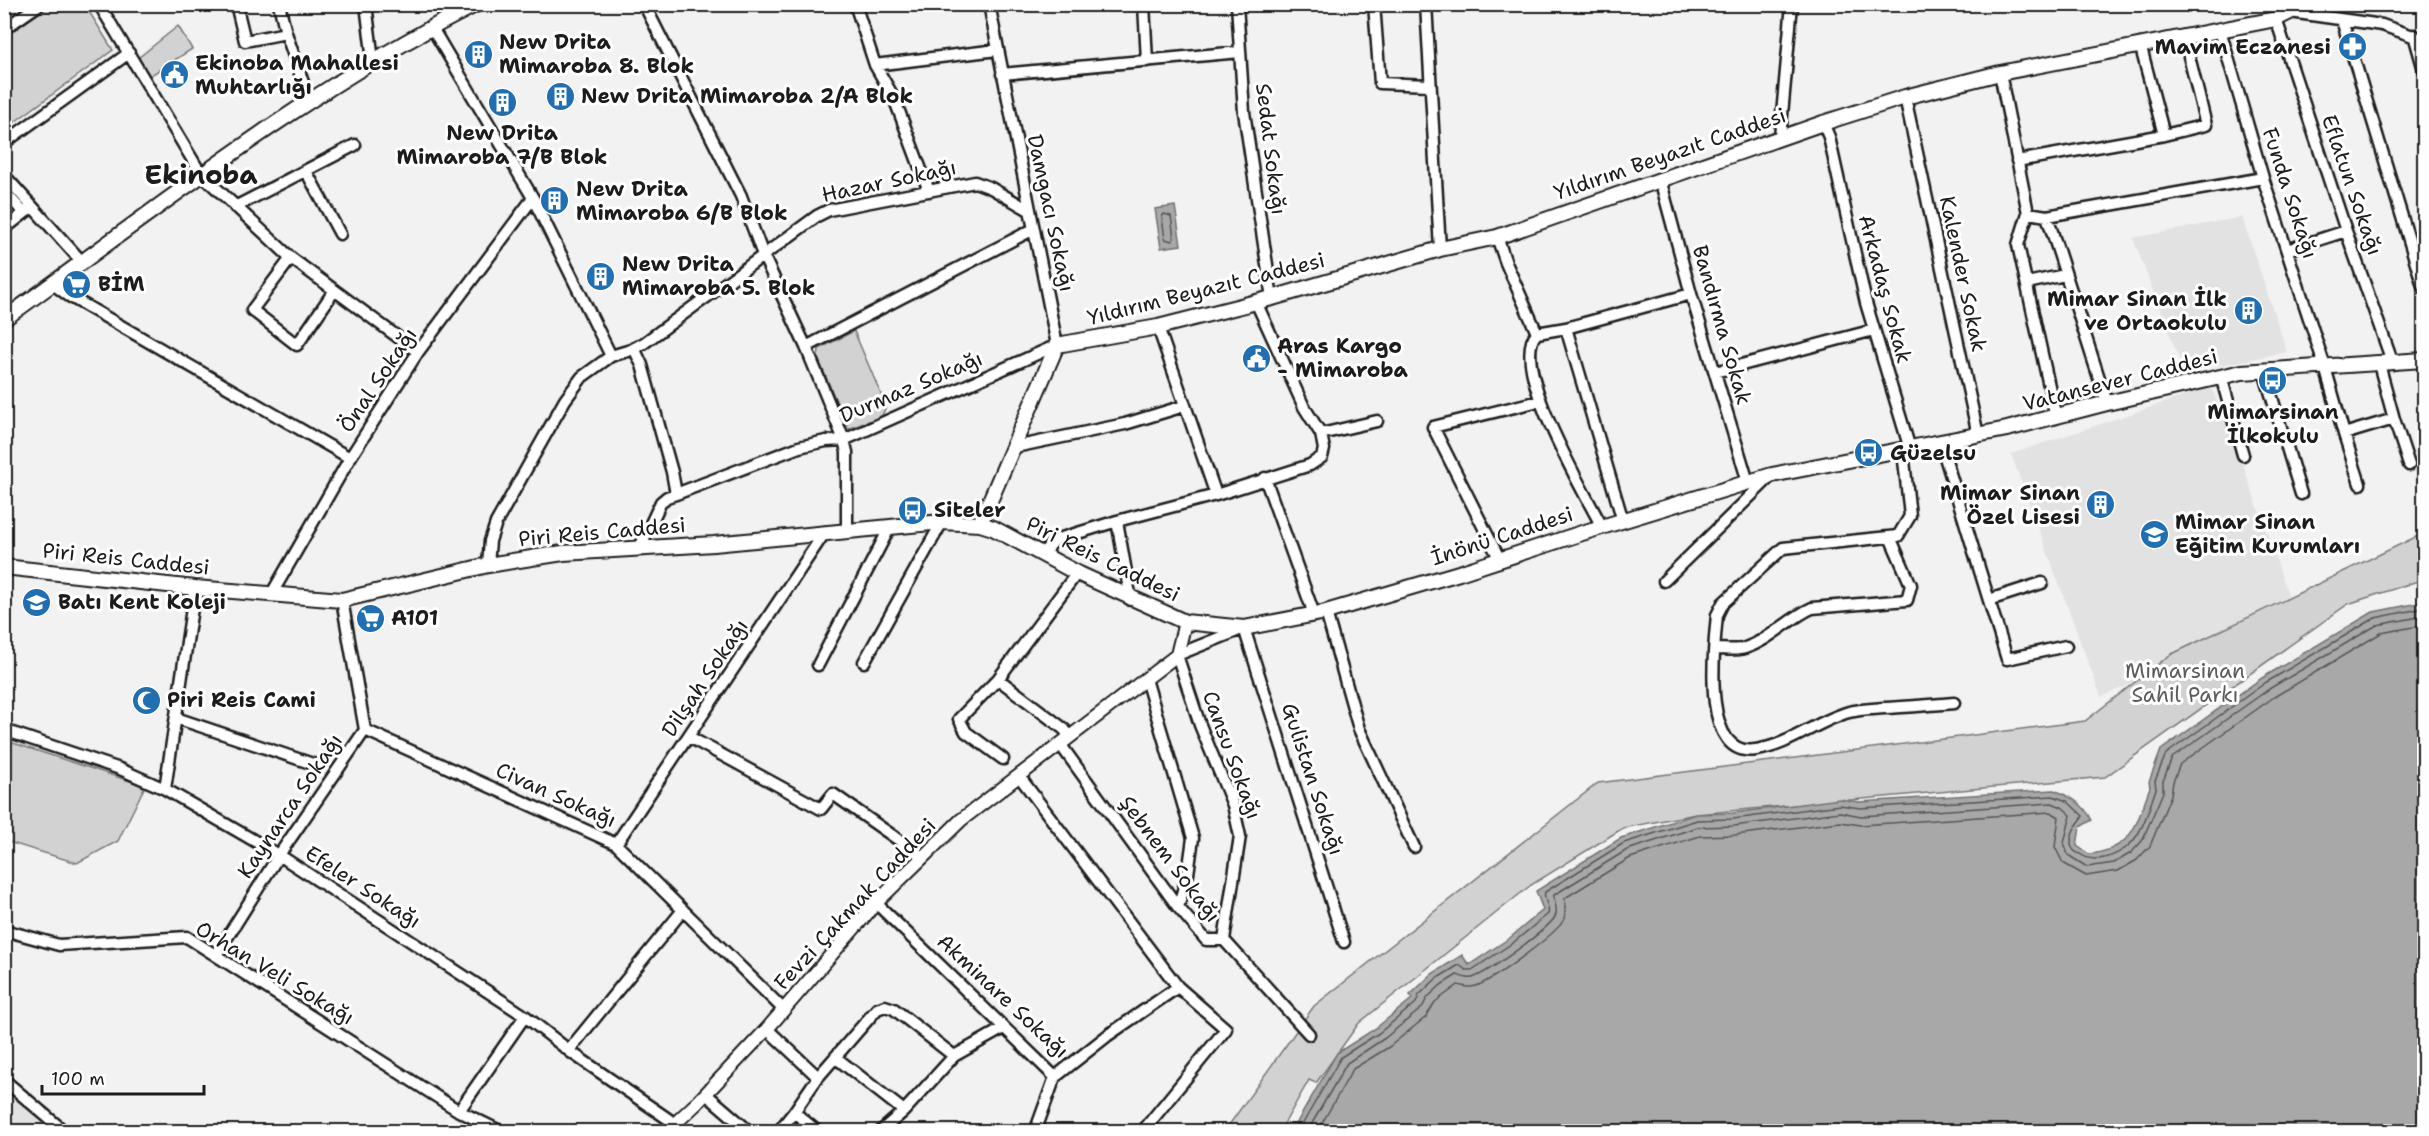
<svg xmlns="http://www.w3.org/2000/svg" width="2429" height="1136" viewBox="0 0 2429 1136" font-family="'Shantell Sans',sans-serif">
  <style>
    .built { fill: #e2e2e2 }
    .green { fill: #d2d2d2; stroke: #777; stroke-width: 1.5 }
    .water { fill: #a8a8a8; stroke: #707070; stroke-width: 1.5 }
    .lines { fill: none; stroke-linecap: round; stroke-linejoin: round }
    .shore { stroke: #545454; stroke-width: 1.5 }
    .minor-casing { stroke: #1c1c1c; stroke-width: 15 }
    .tertiary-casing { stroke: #1c1c1c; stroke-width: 16 }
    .secondary-casing { stroke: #1c1c1c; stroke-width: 18 }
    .minor { stroke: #fff; stroke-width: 10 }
    .tertiary { stroke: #fff; stroke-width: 12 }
    .secondary { stroke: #fff; stroke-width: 14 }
    .labels { text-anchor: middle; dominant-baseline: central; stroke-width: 6; stroke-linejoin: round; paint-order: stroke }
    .poi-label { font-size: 21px; font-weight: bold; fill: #1c1c1c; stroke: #fff; text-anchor: start }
    .street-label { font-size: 21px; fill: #1c1c1c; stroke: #fff }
    .park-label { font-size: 21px; fill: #5c5c5c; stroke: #fff }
    .district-label { font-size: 27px; font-weight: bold; fill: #1c1c1c; stroke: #fff }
  </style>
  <rect width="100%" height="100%" fill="#f2f2f2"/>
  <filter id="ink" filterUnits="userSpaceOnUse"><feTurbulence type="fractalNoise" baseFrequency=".0167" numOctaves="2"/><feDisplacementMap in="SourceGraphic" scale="12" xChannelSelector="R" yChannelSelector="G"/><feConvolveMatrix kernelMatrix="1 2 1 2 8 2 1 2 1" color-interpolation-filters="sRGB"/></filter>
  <g filter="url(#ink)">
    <path class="built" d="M2242,217l45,135 -103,20 -51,-134z
      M2211,387l23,52 61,175 -194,83 -90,-243z
      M4,1089l44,37 -5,5h-38z"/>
    <path class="green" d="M50,4l35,1 28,45 -108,79v-92z
      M178,26l14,23 -44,28 -10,-19z
      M854,331l32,75 -4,10 -34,13 -30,-71 1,-9z
      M2424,533v46l-76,25 -243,173 -409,37 -73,14 -92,57 -172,138 -43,60 -7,-3 -29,51 -56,1 90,-126 284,-223 487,-62 85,-66z
      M10,742l135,44 -27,55 -41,22 -72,-22 -1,-84z"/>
    <path class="water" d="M1175,206l6,39 -20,3 -6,-39z
      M2424,602v529h-1132l45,-78 39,-25 37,-30 -3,-3 22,-21 30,-19 7,10 42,-28 32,-27 -7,-19 85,-53 75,-24 37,-1 107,-14 19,3 195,-12c16,6 30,14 38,30l-12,7 -3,19 12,8c45,-5 47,-30 61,-67l-1,-5 12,-32 101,-72 111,-66z"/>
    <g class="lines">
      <path class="shore" d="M1164,214l7,2 3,22 -2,3 -7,-2 -3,-22z
        M1298,1132l43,-75 38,-24 37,-30 3,-8 17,-16 23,-14 7,5h6l42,-28 34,-28c3,-8 -6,-15 -3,-22l79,-49 73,-23 36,-1 107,-14 20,3 193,-12 14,5 16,15c-5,10 -12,11 -12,28 1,6 4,8 9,10 14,10 34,3 47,-7 16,-13 22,-39 29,-58l-1,-8 11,-27 99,-71 110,-65 49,-10
        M1307,1132l40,-69 38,-25 37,-30 5,-10 14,-13 16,-10c6,2 12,5 18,2 15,-6 72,-47 80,-60 4,-8 -2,-15 -1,-22l73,-45 71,-23 36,-1 106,-14 21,4 191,-13 10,4 9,8 -7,28 4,12 19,12 27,-4 17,-10 11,-12 21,-49v-11l9,-23 97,-69 108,-64 47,-9
        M1317,1132l36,-63 36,-22 37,-30 9,-15 23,-17c6,2 12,3 18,1 16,-5 79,-51 87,-65 4,-8 1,-15 2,-23l65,-40 70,-22 35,-1 105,-13 21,3 190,-13 8,5 -4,30 8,16 23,13 32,-5 19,-11 13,-14 21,-51 2,-13 7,-18 94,-67 107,-64 43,-8"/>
      <defs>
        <path id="minor" d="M99,4l102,170 90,84 127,94
          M236,4l9,37 41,-8
          M279,4l7,29 23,67
          M366,4l7,57
          M644,4l97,192 22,59 43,92 38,93 3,12v79
          M855,4l20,61 19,33 35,93
          M1144,4l3,57
          M1237,4l7,108 28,186
          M1374,4l6,79 49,2
          M1426,4l14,245
          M2290,12l92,13 42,15
          M2276,19l70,212 47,133
          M2342,20l82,269
          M432,28l101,170 78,158
          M4,29l36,-25
          M2220,30l43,148 62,189 19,67
          M2414,35l10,35
          M2140,44l24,91
          M875,65l122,-15
          M2000,73l28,140 -10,32 38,173
          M1002,74l238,-22
          M1905,97l73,338
          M1823,123l6,14 37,166 44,146
          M1780,137l12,-133
          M4,143l125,-90
          M2017,161l147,-26 42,-10 -22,-89
          M306,171l34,63
          M4,175l79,88
          M1660,179l31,115 57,188
          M4,191l20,22
          M235,207l120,-62
          M2028,213l19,3 216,-38
          M2047,216l60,187
          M4,229l28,-22
          M1497,237l9,26 31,70
          M2287,250l59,-19
          M291,258l-39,52 45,35 37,-54
          M2027,283l38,-8
          M53,284l16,12 281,162
          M1256,302l48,105 17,27 56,-13
          M1158,327l58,168
          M1566,328l57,193
          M1537,333c-30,30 48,160 65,194
          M1537,333l29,-5 125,-34
          M806,347l226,-117
          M634,348l8,17 30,107 4,22 -9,3 -6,5 -21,45
          M2379,364l15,55 15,46
          M2264,371l37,123
          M1715,372l159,-42
          M2221,376l22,79
          M1941,444l66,215 59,-13
          M1015,447l110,-23 59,-18
          M1903,451l7,65 -12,20 -115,12 -60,55 -6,12c-3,32 -17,144 39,135 34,-5 61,-29 93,-38 11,-3 25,-3 36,-4 23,-1 46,-3 69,-5
          M1265,478l49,136
          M2360,484l-16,-50 50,-15
          M676,494l123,-47 27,-6 18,-1 213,-95 -68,-341
          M1042,554l13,-14 62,-19
          M1500,560l-67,-133 106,-26
          M488,565l2,-24 6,-18 69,-123 17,-23 29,-21 20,-6 13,-7 173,-127 12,-6 146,-28 16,6 38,22
          M1664,581l107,-105
          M271,595l79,-137 68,-106 115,-154
          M1131,600l-14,-79 99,-26 94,-30 12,-8 2,-8 -3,-15
          M1989,600l53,-17
          M1326,612l33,117 55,118
          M1715,649c10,0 21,2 30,-1 25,-8 43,-29 67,-40l95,-8 4,-15 -21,-48
          M864,662l78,-140
          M818,665l72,-138
          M998,679l66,50 6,8
          M1146,679l47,159 -5,36 -10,33
          M176,718l140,47
          M4,730l116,39 45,20 114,66 246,161 47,37 102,70
          M365,730l251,114 167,165
          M689,737l132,72 12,-15 90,63
          M1060,744l118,163 28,33h18l85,94
          M1003,759l-37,-27 -7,-13 39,-40 79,-106
          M1019,776l159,211 48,42 -84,103
          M165,789l30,-201
          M616,844l209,-312
          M876,903l179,174 52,-41 71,-49
          M4,930l55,15 128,-8 272,174 43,21
          M1224,940l16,-104 -7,-31 -33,-80 -23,-70 67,-27 100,314
          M216,955l63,-100 86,-125 -23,-130
          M767,1029l51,48 -24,35 24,20
          M569,1050l114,-140
          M835,1057l69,54
          M818,1077l59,-68 8,-3 9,3 60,47
          M4,1080l61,52
          M706,1094l44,38
          M459,1111l66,-95
          M778,1132l16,-20
          M880,1132l24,-21 50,-55 50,-28
          M1035,1132l20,-55"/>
        <path id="tertiary" d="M666,1132l31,-29 70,-74 109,-126 85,-83 216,-165 8,-33"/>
        <path id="secondary" d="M4,319c154,-111 303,-230 473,-315
          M980,524l77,-179 101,-18 114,-29 168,-49 57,-12 326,-114 82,-26 95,-24 276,-54 14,-7 3,-8
          M4,567l191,21 147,12 146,-35 75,-12 151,-9 228,-22 38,2 13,4 84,45 108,49 59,6 82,-16 133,-39 123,-40 190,-58 235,-46 100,-26 135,-31 182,-12"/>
      </defs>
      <use href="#minor" class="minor-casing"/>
      <use href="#tertiary" class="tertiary-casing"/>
      <use href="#secondary" class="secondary-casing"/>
      <use href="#minor" class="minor"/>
      <use href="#tertiary" class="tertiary"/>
      <use href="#secondary" class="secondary"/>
    </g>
  </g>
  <defs>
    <symbol id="pharmacy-disc" viewBox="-11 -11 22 22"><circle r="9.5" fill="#1f6fb2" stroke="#fff"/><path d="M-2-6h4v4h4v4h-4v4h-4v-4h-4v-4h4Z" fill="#fff"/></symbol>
    <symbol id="building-disc" viewBox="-11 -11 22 22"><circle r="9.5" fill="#1f6fb2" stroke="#fff"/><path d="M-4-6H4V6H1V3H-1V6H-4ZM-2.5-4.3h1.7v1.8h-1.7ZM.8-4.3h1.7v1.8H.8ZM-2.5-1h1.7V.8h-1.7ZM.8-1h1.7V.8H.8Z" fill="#fff"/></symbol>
    <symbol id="civic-disc" viewBox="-11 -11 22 22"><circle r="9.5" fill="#1f6fb2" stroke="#fff"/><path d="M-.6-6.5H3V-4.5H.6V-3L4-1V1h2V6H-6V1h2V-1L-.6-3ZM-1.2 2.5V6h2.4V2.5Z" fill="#fff"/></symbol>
    <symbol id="supermarket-disc" viewBox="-11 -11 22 22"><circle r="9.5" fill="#1f6fb2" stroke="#fff"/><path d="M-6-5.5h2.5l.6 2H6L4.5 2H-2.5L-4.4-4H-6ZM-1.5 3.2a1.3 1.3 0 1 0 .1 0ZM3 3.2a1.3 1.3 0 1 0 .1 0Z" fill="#fff"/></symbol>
    <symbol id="bus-disc" viewBox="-11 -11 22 22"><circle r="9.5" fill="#1f6fb2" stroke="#fff"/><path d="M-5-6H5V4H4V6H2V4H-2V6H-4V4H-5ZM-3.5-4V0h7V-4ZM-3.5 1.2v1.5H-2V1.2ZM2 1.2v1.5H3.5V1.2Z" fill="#fff"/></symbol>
    <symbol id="school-disc" viewBox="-11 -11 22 22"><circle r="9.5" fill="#1f6fb2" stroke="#fff"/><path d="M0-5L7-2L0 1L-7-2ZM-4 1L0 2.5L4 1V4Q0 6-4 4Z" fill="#fff"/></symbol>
    <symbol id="mosque-disc" viewBox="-11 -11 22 22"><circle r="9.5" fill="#1f6fb2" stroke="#fff"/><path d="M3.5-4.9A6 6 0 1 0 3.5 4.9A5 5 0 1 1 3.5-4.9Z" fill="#fff"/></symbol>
  </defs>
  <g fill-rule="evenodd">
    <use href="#pharmacy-disc" x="2336" y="30" width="33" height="33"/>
    <use href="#building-disc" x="462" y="38" width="33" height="33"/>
    <use href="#civic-disc" x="158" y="58" width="33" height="33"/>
    <use href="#building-disc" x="544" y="80" width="33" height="33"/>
    <use href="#building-disc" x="486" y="86" width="33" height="33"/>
    <use href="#building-disc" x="538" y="184" width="33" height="33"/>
    <use href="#building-disc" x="584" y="260" width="33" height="33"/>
    <use href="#supermarket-disc" x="60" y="268" width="33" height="33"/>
    <use href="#building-disc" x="2232" y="294" width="33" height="33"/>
    <use href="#civic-disc" x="1240" y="342" width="33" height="33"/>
    <use href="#bus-disc" x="2256" y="364" width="33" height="33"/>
    <use href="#bus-disc" x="1852" y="436" width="33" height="33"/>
    <use href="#building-disc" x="2084" y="488" width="33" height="33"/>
    <use href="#bus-disc" x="896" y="494" width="33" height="33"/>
    <use href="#school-disc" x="2138" y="518" width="33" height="33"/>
    <use href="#school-disc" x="20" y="586" width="33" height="33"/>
    <use href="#supermarket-disc" x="354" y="602" width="33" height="33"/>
    <use href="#mosque-disc" x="130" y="684" width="33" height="33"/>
  </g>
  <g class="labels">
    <g class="poi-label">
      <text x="499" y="42">New Drita<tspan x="499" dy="24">Mimaroba 8. Blok</tspan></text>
      <text x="2331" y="47" text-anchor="end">Mavim Eczanesi</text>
      <text x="195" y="63">Ekinoba Mahallesi<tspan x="195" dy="24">Muhtarlığı</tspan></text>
      <text x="581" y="96">New Drita Mimaroba 2/A Blok</text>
      <text x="502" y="133" text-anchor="middle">New Drita<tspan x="502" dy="24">Mimaroba 7/B Blok</tspan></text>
      <text x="576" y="189">New Drita<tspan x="576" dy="24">Mimaroba 6/B Blok</tspan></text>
      <text x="622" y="264">New Drita<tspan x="622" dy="24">Mimaroba 5. Blok</tspan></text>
      <text x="98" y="284">BİM</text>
      <text x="2227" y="299" text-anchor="end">Mimar Sinan İlk<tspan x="2227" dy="24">ve Ortaokulu</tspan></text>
      <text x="1277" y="346">Aras Kargo<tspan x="1277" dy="24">- Mimaroba</tspan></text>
      <text x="2273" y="412" text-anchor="middle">Mimarsinan<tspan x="2273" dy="24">İlkokulu</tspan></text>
      <text x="1890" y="453">Güzelsu</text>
      <text x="2080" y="493" text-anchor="end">Mimar Sinan<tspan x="2080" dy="24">Özel Lisesi</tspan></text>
      <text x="934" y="510">Siteler</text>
      <text x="2175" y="522">Mimar Sinan<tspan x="2175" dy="24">Eğitim Kurumları</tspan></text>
      <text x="58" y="602">Batı Kent Koleji</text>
      <text x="391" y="618">A101</text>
      <text x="167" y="700">Piri Reis Cami</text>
    </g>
    <g class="street-label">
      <text transform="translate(1271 149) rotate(83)">Sedat Sokağı</text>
      <text transform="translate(1670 154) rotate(-19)">Yıldırım Beyazıt Caddesi</text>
      <text transform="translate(889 181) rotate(-12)">Hazar Sokağı</text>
      <text transform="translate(2352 185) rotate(71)">Eflatun Sokağı</text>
      <text transform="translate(2290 193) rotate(72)">Funda Sokağı</text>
      <text transform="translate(1051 213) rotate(78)">Damgacı Sokağı</text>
      <text transform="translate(1963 274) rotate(78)">Kalender Sokak</text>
      <text transform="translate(1206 289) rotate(-14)">Yıldırım Beyazıt Caddesi</text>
      <text transform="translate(1885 289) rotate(75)">Arkadaş Sokak</text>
      <text transform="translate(1722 325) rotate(74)">Bandırma Sokak</text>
      <text transform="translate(378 380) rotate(-56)">Önal Sokağı</text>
      <text transform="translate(2120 380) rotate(-14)">Vatansever Caddesi</text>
      <text transform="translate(911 387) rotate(-23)">Durmaz Sokağı</text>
      <text transform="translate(602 532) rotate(-5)">Piri Reis Caddesi</text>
      <text transform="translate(1502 536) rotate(-18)">İnönü Caddesi</text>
      <text transform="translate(126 559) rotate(6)">Piri Reis Caddesi</text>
      <text transform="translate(1103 559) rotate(26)">Piri Reis Caddesi</text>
      <text transform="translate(705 678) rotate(-56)">Dilşah Sokağı</text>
      <text transform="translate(1232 755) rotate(70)">Cansu Sokağı</text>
      <text transform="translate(1313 779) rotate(72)">Gulistan Sokağı</text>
      <text transform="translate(556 795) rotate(24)">Civan Sokağı</text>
      <text transform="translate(290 806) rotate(-56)">Kaynarca Sokağı</text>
      <text transform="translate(1170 859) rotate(53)">Şebnem Sokağı</text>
      <text transform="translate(363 887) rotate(33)">Efeler Sokağı</text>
      <text transform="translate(855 904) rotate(-47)">Fevzi Çakmak Caddesi</text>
      <text transform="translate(275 973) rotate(31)">Orhan Veli Sokağı</text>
      <text transform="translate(1003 996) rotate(43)">Akminare Sokağı</text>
    </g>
    <g class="park-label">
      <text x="2185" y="671">Mimarsinan<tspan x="2185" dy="24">Sahil Parkı</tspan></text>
    </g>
    <g class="district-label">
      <text x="201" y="174">Ekinoba</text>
    </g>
  </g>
  <rect width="2429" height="1136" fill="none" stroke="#fff" stroke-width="24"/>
  <rect x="12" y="12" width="2405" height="1112" fill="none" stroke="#1c1c1c" stroke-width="2" filter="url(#ink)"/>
  <path d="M42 1085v9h162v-9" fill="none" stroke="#1c1c1c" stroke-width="3"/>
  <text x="51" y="1085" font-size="18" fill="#1c1c1c" stroke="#ffffff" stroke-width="4.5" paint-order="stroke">100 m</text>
</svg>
